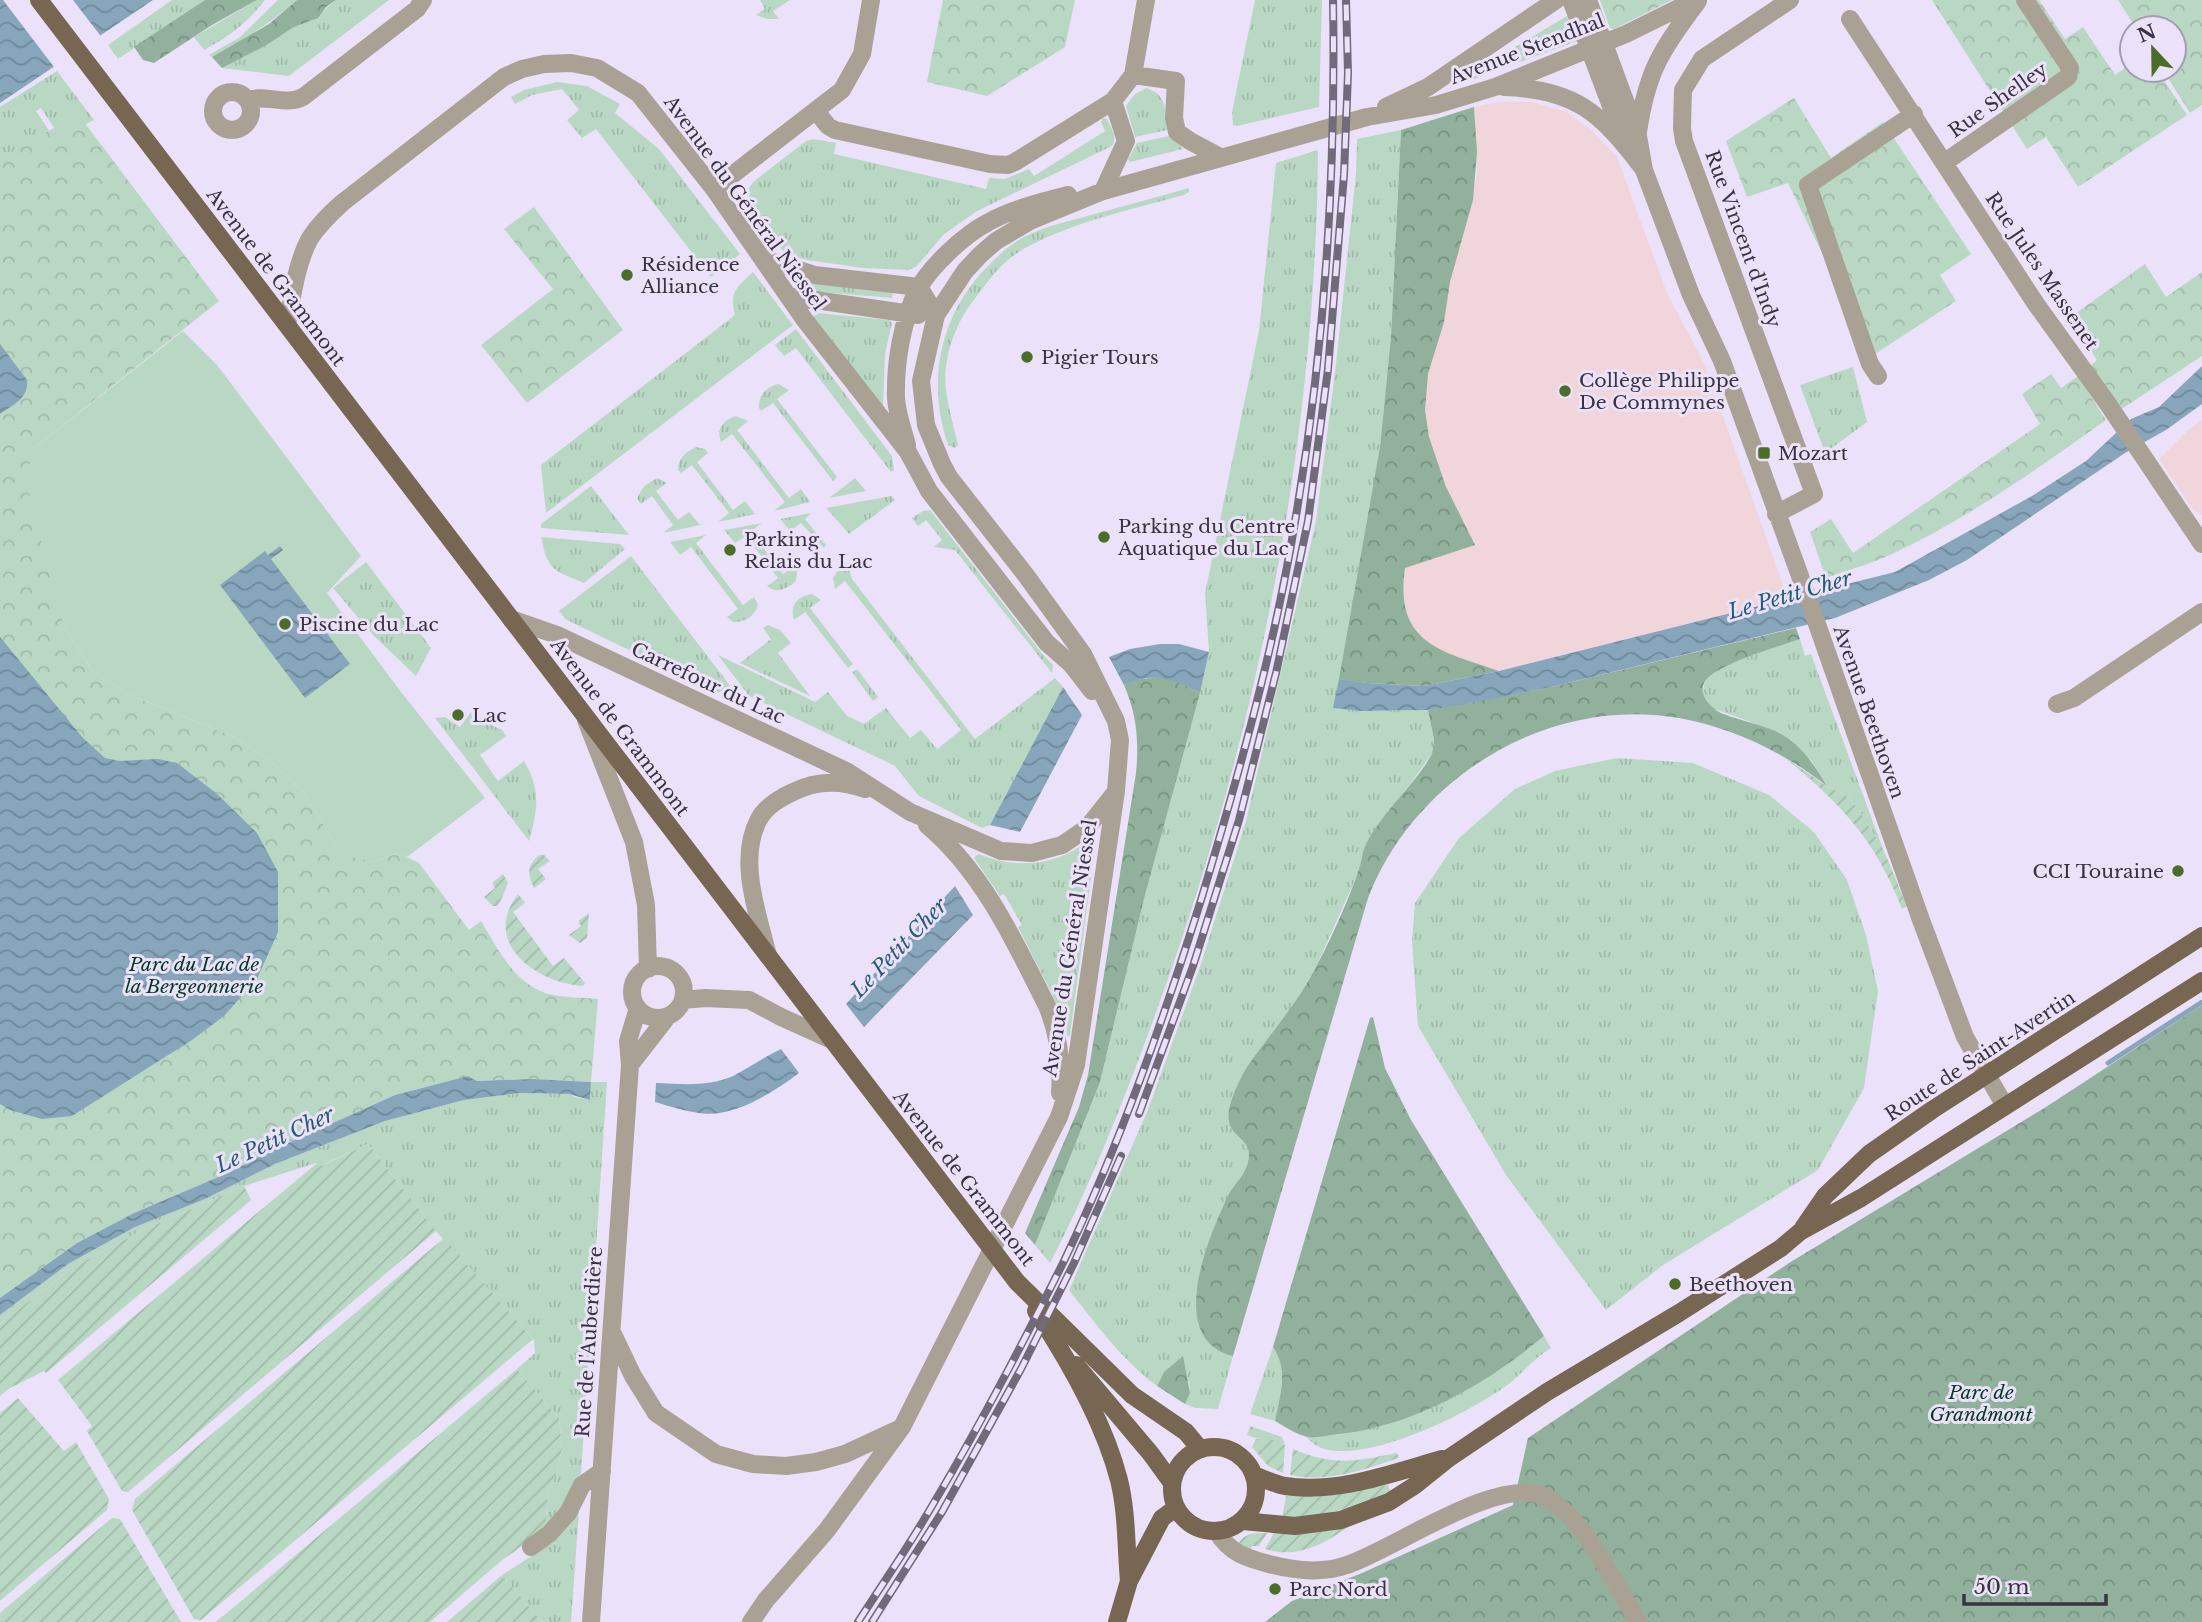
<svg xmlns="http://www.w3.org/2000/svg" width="2202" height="1622" viewBox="0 0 2202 1622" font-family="'Libre Baskerville',serif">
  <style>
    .education { fill: #f0d5db }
    .grass { fill: url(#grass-tufts) }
    .forest { fill: url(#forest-crowns) }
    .park { fill: url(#park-crowns) }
    .garden { fill: url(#garden-furrows) }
    .pitch { fill: #b9d8c4 }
    .water { fill: url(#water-waves) }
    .pier { fill: #ece1fb }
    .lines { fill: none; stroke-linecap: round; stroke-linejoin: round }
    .stream { stroke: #87a6bb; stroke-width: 5 }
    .minor { stroke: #aaa195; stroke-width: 18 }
    .major { stroke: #776651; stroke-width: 18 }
    .rail-casing { stroke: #716a7b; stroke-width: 8 }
    .rail { stroke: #ece1fb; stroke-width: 5; stroke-dasharray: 16; stroke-linecap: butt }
    .poi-dot { fill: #4a6e27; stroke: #ece1fb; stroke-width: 2.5 }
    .labels { text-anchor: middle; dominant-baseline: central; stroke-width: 6; stroke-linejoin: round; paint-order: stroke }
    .street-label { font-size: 19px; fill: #393440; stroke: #ece1fb }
    .poi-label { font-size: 19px; fill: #393440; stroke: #ece1fb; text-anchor: start }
    .park-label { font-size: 19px; font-style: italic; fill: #003c21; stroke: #ece1fb }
    .water-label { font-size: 21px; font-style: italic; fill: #255c7b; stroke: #ece1fb }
  </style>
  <defs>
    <pattern id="grass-tufts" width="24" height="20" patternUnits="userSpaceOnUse" patternTransform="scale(1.75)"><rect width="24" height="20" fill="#b9d8c4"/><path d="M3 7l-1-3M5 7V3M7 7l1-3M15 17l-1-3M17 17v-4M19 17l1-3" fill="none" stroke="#a0baa9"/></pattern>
    <pattern id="forest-crowns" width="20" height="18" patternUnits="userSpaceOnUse" patternTransform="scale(1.75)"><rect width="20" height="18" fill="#91b19d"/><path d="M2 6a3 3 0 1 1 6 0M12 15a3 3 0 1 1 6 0" fill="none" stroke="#779181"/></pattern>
    <pattern id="park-crowns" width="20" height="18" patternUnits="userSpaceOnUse" patternTransform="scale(1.75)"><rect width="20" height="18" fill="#b9d8c4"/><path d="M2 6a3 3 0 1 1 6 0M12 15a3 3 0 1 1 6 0" fill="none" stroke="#a0baa9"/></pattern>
    <pattern id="garden-furrows" width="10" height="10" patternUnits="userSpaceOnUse" patternTransform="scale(1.75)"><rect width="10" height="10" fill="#b9d8c4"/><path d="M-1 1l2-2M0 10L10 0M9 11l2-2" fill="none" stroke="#a0baa9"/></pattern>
    <pattern id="water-waves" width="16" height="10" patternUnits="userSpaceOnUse" patternTransform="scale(1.75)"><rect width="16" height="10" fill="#87a6bb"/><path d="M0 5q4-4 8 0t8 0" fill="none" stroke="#6f8899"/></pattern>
  </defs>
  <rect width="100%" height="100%" fill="#ece1fb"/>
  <path class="education" d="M1497,102h35l35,10 24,18 26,27 50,136 37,70 82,230 -7,9 -280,69 -74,15 -35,-116 38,-292 36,-45 13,-57 -3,-69z
    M2202,420v95l-10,-7 -33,-49 30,-30z"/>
  <path class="grass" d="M172,0h33l-87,59 -10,-14z
    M257,0h8c-17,22 -36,37 -61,50l-10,-13z
    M278,0h19c-27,23 -54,41 -85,57l-3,-2 31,-18z
    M336,0h53l-100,76 -67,-8 43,-22 29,-19 19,-7z
    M760,0h30l-17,11 6,8h-12l-11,-4 9,-6z
    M1255,0h67l-3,107 -82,19 -4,-1 -1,-13z
    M1567,16l10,25 -125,46v-2z
    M57,71l37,49 -26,13 -11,-1 -16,-24 -5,3 14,21 -50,42v-67z
    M557,82l30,4 33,18 -5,9 44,36 81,105 -29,23 -115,-148 -14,9 -15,-18 12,-10 -17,-21 -30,6 -17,9 -4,-7 13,-7z
    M1146,88c22,7 19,23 21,42l-32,7 -9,-31 8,-11z
    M1103,118l4,1c4,8 11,19 5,27l-135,65 -34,24 -26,31 -8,4 -46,-2 -56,-8 -21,-6 -16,-18 -22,-32 1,-16 4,-6 53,-41 8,-2 22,4 -2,11 152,35 3,-11 16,1 24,-10 5,7 71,-45 -4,-9z
    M1401,130l-10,206 -11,111 -14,85 -5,179 67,-1 6,30 -2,14 -66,90 -7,27 -43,96 -24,41 -50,68 -12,51c8,6 18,15 19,25 2,15 -18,40 -25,53 -19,40 -56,135 9,151l-15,53 -23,-1 -10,-4 5,-11 -1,-11 -25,-10 -7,14c-35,-26 -61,-62 -88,-96l78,-178 53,-145 46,-146 70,-300 20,-157 20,-191 1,-34z
    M1169,136l10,6 4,7 -53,13 -2,-3 9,-16z
    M1318,150c-2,299 -64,599 -168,879 -29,79 -61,159 -100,234l-15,-18 65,-163 44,-183 56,-206 9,-41 -4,-59 54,-262 17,-168z
    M1189,188v4l-5,3c-48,13 -140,34 -176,65 -13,11 -22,24 -32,37 -14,17 -25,40 -29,63 -6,28 5,57 11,85l-3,3 -7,-3c-22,-64 -8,-130 39,-178 12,-12 22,-22 37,-30 21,-11 45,-16 67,-22 33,-9 66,-18 98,-27z
    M753,272l40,53 -247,188 -5,-48 194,-150c-6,-23 1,-27 18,-43z
    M811,283l82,7 -1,8 -82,-7z
    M818,313l71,7 3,3 -7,31 -2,52 -72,-88z
    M796,329l96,127 2,14 -3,2 -95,-124 -12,8 -9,-11z
    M1853,367l14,55 -42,31 -25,-68z
    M778,384l11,6 -12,9 60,78 -4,4 -60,-78 -12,8 -2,-3c-1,-13 8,-21 19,-24z
    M736,416l12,5 -11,9 52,68 12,-9 9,13 -36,9 11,-9 -53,-68 -11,8c-5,-13 2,-22 15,-26z
    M696,447l9,2 3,4 -11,9 36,48 12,-9 10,13 -37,8 11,-9 -37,-48 -11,8 -3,-3c0,-12 8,-18 18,-23z
    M657,478l10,5 -11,8 22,29 11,-8 11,13 -37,8 10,-8 -21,-29 -11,8 -4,-6 7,-12z
    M855,478l11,13 -37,7z
    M591,486l38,49 -88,-7v-4z
    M891,496l4,4 -46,34 -23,-26z
    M930,510l114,146 9,9 -1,8 -97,-123 -21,-3 8,-7 -16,-20 -8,6 -6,-8 11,-7z
    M811,513l-6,6 21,26 -2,3 -23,-25 -11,8 -10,-12z
    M762,523l-11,8 32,43 11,-8 3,5 -1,10c-9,7 -19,14 -29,5l11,-8 -32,-42 -11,7 -11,-13z
    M706,535l-10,8 47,62 11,-8 4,8c-3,11 -14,18 -25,17l-6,-5 11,-8 -47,-62 -11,8 -10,-13z
    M541,537l79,7 5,5 -41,34c-31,-13 -36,-12 -43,-46z
    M631,556l100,131 -14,6 -152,-74 -6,-8z
    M366,562l65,86 -15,28 -43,-41 -40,-47z
    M848,565l4,14 123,160 80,-61 8,9 -73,138 -8,3 -63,-32 -24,-30 -146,-70 -31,-41 97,47 13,-10 19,24 17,8 22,-16 24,30 11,-8 16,19 24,-19 -116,-149 -10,8 -2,-11 4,-6z
    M812,594l9,6 -11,8 43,56 -5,4 -43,-56 -11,8c-5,-15 4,-24 18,-26z
    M768,625l12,5 11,13 -13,10 32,43 -70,-33 31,-24 -8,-11z
    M1800,639l5,17 6,-2 72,195 -24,-39 -12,-14 -20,-10 -16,-26 -44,-32 -55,-20 -9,-12c0,-8 1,-15 7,-20 21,-16 65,-28 90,-37z
    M857,669l21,28 -5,4 -21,-29z
    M471,712l1,4 30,14 4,6 -26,19 18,26 26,-20c17,29 14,48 5,80l-94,-123 10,-1 15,10z
    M1617,758l76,5 76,32 45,37 33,48 19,55 12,56 -14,97 -46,82 -155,95 -57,45 -100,-135 -88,-149 -6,-85 3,-38 44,-65 56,-49 40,-18z
    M1091,838l5,2 -26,195 -2,2 -17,-45 -33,-65 4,-2 -18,-31 -4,2 -26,-38 4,-4c39,16 81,12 113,-16z
    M591,1082h16l-26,391 -19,39 -17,17 3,-35 9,-23 5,-23 -3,-30 -42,-49 18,-16 -1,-13 -98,-109 -68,-87 -48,22 -4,-3 -72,23 -105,46 -67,36 -72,56v-9l68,-51 67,-37 70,-28 70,-35 110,-43 79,-21 55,-7 51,1 5,3 15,3z
    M1544,1336l7,12c-16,10 -27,23 -41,35 -38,29 -138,79 -186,66 -7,-2 -12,-7 -18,-12l36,-3 42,-9 49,-18 99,-61z
    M1273,1347c16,24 7,47 2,74l-25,-7z
    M1250,1426l32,11 3,8c-15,-5 -26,-5 -38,-10z
    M579,1511l-8,111h-29l-40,-47 42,-27z"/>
  <path class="forest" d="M205,0h52l-45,25 -58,38 -11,-3 -9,-13z
    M297,0h39l-10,7 -8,11 -24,9 -29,19 -43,22 -10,-11 57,-33z
    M1474,107l3,45 -4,48 -23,82 -6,40 -16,52 -3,36 4,27 17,50 29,58 -70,23c-11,76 36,83 94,103l-74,15 -58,-3 -28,-4 41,-232 11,-111 10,-206z
    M1796,628l4,11c-25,9 -69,21 -90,37 -16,13 -3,30 11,37 21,9 47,12 65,24 19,13 30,31 41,49 -44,-34 -93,-58 -148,-68 -130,-23 -264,59 -311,180l-135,458c-69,-17 -24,-121 -4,-162 4,-8 11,-14 15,-22 16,-33 -11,-31 -15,-50 -3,-13 7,-34 13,-46 7,-14 18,-26 27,-39 17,-22 34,-45 47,-70 15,-28 33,-68 43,-98 3,-8 3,-17 7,-25 17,-33 48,-58 66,-90l2,-14 -6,-30 123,-23z
    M1159,677l15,3 26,13 -56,206 -44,183 -65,163 -10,-12 54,-126 9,-32 48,-302c3,-32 1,-58 -12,-88l10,-5z
    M2202,1005v617h-937l27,-21 70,-28 151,-68 15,-67 261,-175 257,-156z
    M1373,1017l12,51 26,52 133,216c-60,50 -134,92 -213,99 -8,1 -19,4 -27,1 -10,-3 -20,-10 -29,-15 5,-27 14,-50 -2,-74l97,-329z
    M1183,1356l7,37 -5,11 -28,-18 7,-14z"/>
  <path class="park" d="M943,0h132l-10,47 -78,49 -60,-14z
    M1600,0h72l-58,29 -4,-1z
    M1932,0h107l26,39 18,-12 32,48 17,-12v7h25l30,45 -109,72 -32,-50 -19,12z
    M2118,0h84v105l-12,8 -27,-43h11v-42h-38z
    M1794,98l37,60 52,-36 88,132 -31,21 16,26 -84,55 -84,-173 -41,14 -21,-56z
    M78,114l141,187 -186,148 32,180 27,41 36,24 104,42 38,24 35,34 31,52 37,16 25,-9 21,10 50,67 12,-9c18,30 35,66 72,74 14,3 30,2 45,4l-7,83 -58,-3 -56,2 -9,-5 -73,19 -131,59 -34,18 -96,41 -57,30 -77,55v-1139z
    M534,207l89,123 -96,73 -46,-58 72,-56 -49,-60z
    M2145,264l21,33 36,-25v84l-88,58 -28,-45 11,-9 -28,-42z
    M2051,374l10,14 17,-12 28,44c-69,49 -137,98 -214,134 -21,10 -44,16 -66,24l-16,-46 21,-13 22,34 187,-129 -18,-30z"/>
  <path class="garden" d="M1784,757l43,29 20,10 12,14 24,39 24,57 -5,3c-27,-70 -61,-105 -118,-152z
    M539,855h5l6,6 -12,8 8,10 -12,9c-7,-13 -7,-23 5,-33z
    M503,874l5,9c-3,8 -6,17 -11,23h-4l-9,-9 11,-9 -3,-5z
    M518,894l7,9 -12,9 40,54 11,-8 21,25 -2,3c-46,-3 -103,-43 -65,-92z
    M589,913l-2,25 -7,5 -11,-8 12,-9 -3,-5z
    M368,1144l68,87 -308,261 -6,-1 -35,-60 5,-5 -34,-46 259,-217 4,3z
    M244,1186l7,14 -205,173 -2,-2 -34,17 -10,8v-72l72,-56 67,-36z
    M444,1238l89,101 -332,281 -7,-1 -62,-109 3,-11z
    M517,1369l42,49 3,30 -5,23 -9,23 -3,35 -44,32 -71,61h-214z
    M18,1398l46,53 12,-9 33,57 -2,11 -107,91v-188z
    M1265,1437l20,8 -2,28 -15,-7 -16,-19 4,-8z
    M1293,1449c41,17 60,13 103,4l3,3 -1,2c-33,12 -72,25 -108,17z
    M1388,1485l3,7c-36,16 -70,25 -109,26l4,-22h39z
    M112,1518l8,1 61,103h-181v-9z
    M1354,1523c-27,19 -55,37 -89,26l9,-16z
    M1267,1533l-8,13h-7l-3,5 -10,-8c5,-10 17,-10 28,-10z
    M502,1575l40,47h-95z"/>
  <path class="pitch" d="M183,331l34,34 144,191 -34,37 74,99 84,106 -78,59 -10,-4 -24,9 -21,-5 -16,-11 -31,-52 -35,-34 -38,-24 -104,-42 -36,-24 -27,-41 -8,-25 -31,-123 7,-32z"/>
  <path class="water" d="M0,0h153l-153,103z
    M0,344l27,36c2,18 -14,25 -27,34z
    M2202,366v38l-36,26 -41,23 -158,107 -38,20 -94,38 -284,69 -91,18 -32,5 -67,1 -28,-3 6,-29 28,4 58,3 74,-15 396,-99 137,-76 54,-35 45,-42 28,-12z
    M280,546l3,4 -12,9 79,105 -45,34 -85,-113 45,-34 3,4z
    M0,637l83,101 22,20 15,3 38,-2 19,4 39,30 41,40 21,39v60l-21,47 -33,37 -32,24 -120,76 -30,3 -32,-9 -10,-6z
    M1160,644h19l30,8 -9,41c-28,-14 -45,-22 -76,-8l-15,-28 21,-8z
    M1063,687l19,28 -62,117 -30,-7z
    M955,886l18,29 -109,112 -18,-23z
    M781,1049l18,24c-27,20 -65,45 -100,40 -15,-2 -30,-7 -44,-11l1,-19c25,1 53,4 77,-7 16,-8 31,-19 48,-27z
    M468,1076l9,5 56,-2 58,3 -1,18 -21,-6 -50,-1 -55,7 -79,21 -110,43 -70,35 -70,28 -67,37 -68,51v-17l77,-55 57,-30 96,-41 34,-18 131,-59z"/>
  <path class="pier" d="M3,0h70l30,39 -46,32z"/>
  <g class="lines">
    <path class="stream" d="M2108,1063l94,-61"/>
    <path class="minor" d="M1571,0l52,138
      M1588,0l50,136 6,34 47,125 31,66 82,226 117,333 44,117 40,69
      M1850,19l186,285 72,100 94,140
      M1133,75l43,6 -2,37 3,14 13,9 30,16
      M1504,87c71,2 97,26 138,80
      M213 111a19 19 0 1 1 38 0a19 19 0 1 1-38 0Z
      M248,100c18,-6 38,6 55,-3l114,-88 6,-9
      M1386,107l42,-20 128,-87
      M816,111l12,15 7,4 155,34 18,1 7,-3 98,-61 20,-26 13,-75
      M1638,132c9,-61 23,-82 60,-131
      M1945,162l123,-85 2,-9 -45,-68
      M714,189l128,-99 20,-36 9,-54
      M1103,191l23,-50 -13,-40
      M764,259l51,16 104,12 17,28
      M788,296l130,19
      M287,325c5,-27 9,-60 22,-85 8,-14 21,-26 33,-37l162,-126 18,-8 22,-5 27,-1 26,5 41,25 76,96 90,130 104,133 21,39 118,152 24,21 21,27
      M1878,376l-8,-12 -62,-179 106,-71
      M907,445c-4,-15 -10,-31 -11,-47 -1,-35 6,-78 22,-109 13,-23 46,-54 69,-66 25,-14 54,-21 81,-28
      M1776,514l38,-20 -130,-353 -2,-13 1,-38 19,-31 88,-59
      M511,619l46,16 291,137 62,40 91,39 31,2 30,-8 25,-17 27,-34
      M2057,704l17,-6 128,-86
      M586,720l48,122 12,63 2,64
      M927,825c56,47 88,117 120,181 12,28 15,57 13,87
      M768,956c-10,-42 -31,-96 -9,-137 7,-13 21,-21 34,-27 24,-12 47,-12 72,-3
      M632 992a26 26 0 1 1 52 0a26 26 0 1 1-52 0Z
      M683,1000l22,-2 44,2 32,17 51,23
      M630,1065l38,-49
      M613,1334l20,42 23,37 60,41 37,10 33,2 30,-4 29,-8 54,-25
      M1217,1532c13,21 29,26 52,32 26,7 52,10 78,1 47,-16 150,-89 196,-69 39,17 73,90 95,126
      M531,1547l18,-13 19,-21 14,-28 20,-14
      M591,1622l39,-557 -2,-24 10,-33
      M751,1622l15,-22 61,-70 75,-103 157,-310 17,-52 40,-274 4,-51 -4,-19 -33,-67 -58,-80 -76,-97 -7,-13 -16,-39 -5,-44 15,-66 29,-44 15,-16 16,-14 34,-20 73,-30 264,-74 69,-12 59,-18 131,-53 69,-34"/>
    <path class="major" d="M39,0l978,1282 115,113 54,37 14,17
      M1803,1228l22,-32 44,-42 63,-44 270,-174
      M1036,1311c33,50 68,111 83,169 8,32 7,68 10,101
      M1076,1365l75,89 21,29
      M1172 1489a42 42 0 1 1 84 0a42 42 0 1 1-84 0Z
      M1254,1475c10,4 21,9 31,11 52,8 108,-13 157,-27
      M1243,1521l52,5 46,-6 48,-18 25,-16 35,-28 98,-66 132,-79 102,-65 20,-17 60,-33 341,-217
      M1117,1622l12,-41 33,-63 14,-10"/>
    <defs>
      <path id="rail" d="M1139,1114l54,-148 46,-146 37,-147 32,-152 20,-152 16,-194 4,-102 -2,-73
        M858,1622c25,-39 51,-76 74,-116 47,-79 90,-161 131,-243 56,-117 99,-239 138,-363 38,-126 74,-254 95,-384 29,-170 40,-344 37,-516
        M872,1622l70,-110 79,-143 53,-106 47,-107"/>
    </defs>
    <use href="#rail" class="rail-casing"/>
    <use href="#rail" class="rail"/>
  </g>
  <g class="poi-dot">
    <circle cx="627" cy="275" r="7"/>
    <circle cx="1027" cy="357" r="7"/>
    <circle cx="1565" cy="391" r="7"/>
    <rect x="1757" y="446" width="14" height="14" rx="3.5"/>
    <circle cx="1104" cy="537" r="7"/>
    <circle cx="730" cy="550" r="7"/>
    <circle cx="285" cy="624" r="7"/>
    <circle cx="458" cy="715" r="7"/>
    <circle cx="2178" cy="871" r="7"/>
    <circle cx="1675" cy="1284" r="7"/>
    <circle cx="1275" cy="1589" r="7"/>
  </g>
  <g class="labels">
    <g class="street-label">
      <text transform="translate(1527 49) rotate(-21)">Avenue Stendhal</text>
      <text transform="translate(1998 100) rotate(-35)">Rue Shelley</text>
      <text transform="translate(745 203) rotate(54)">Avenue du Général Niessel</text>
      <text transform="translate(1743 239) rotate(70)">Rue Vincent d'Indy</text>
      <text transform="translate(2042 271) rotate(56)">Rue Jules Massenet</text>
      <text transform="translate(276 277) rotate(53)">Avenue de Grammont</text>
      <text transform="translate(708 683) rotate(25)">Carrefour du Lac</text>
      <text transform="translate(1869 712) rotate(71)">Avenue Beethoven</text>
      <text transform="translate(620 727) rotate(53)">Avenue de Grammont</text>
      <text transform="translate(1070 948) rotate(-81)">Avenue du Général Niessel</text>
      <text transform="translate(1980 1056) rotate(-33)">Route de Saint-Avertin</text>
      <text transform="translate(964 1178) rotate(52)">Avenue de Grammont</text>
      <text transform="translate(589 1342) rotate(-86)">Rue de l'Auberdière</text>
    </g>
    <g class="poi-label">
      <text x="641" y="264">Résidence<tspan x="641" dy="22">Alliance</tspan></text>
      <text x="1041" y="357">Pigier Tours</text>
      <text x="1579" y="380">Collège Philippe<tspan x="1579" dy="22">De Commynes</tspan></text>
      <text x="1778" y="453">Mozart</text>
      <text x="1118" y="526">Parking du Centre<tspan x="1118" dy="22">Aquatique du Lac</tspan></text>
      <text x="744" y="539">Parking<tspan x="744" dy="22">Relais du Lac</tspan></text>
      <text x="299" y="624">Piscine du Lac</text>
      <text x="472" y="715">Lac</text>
      <text x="2164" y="871" text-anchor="end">CCI Touraine</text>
      <text x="1689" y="1284">Beethoven</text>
      <text x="1289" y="1589">Parc Nord</text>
    </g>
    <g class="park-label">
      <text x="194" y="964">Parc du Lac de<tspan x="194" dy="22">la Bergeonnerie</tspan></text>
      <text x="1981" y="1392">Parc de<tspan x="1981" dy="22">Grandmont</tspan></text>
    </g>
    <g class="water-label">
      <text transform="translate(1790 595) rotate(-16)">Le Petit Cher</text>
      <text transform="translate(899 948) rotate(-46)">Le Petit Cher</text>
      <text transform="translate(275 1140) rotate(-25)">Le Petit Cher</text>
    </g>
  </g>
  <g transform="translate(2153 49) rotate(338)"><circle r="33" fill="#ece1fb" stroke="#a49cb0" stroke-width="2"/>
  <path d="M0-5L12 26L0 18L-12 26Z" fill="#4a6e27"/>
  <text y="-10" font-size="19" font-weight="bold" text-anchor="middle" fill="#393440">N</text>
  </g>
  <path d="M1964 1594v10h142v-10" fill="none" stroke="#393440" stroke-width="3.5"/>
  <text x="1974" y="1594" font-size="21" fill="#393440" stroke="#ece1fb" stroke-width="5" paint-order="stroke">50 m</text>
</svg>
